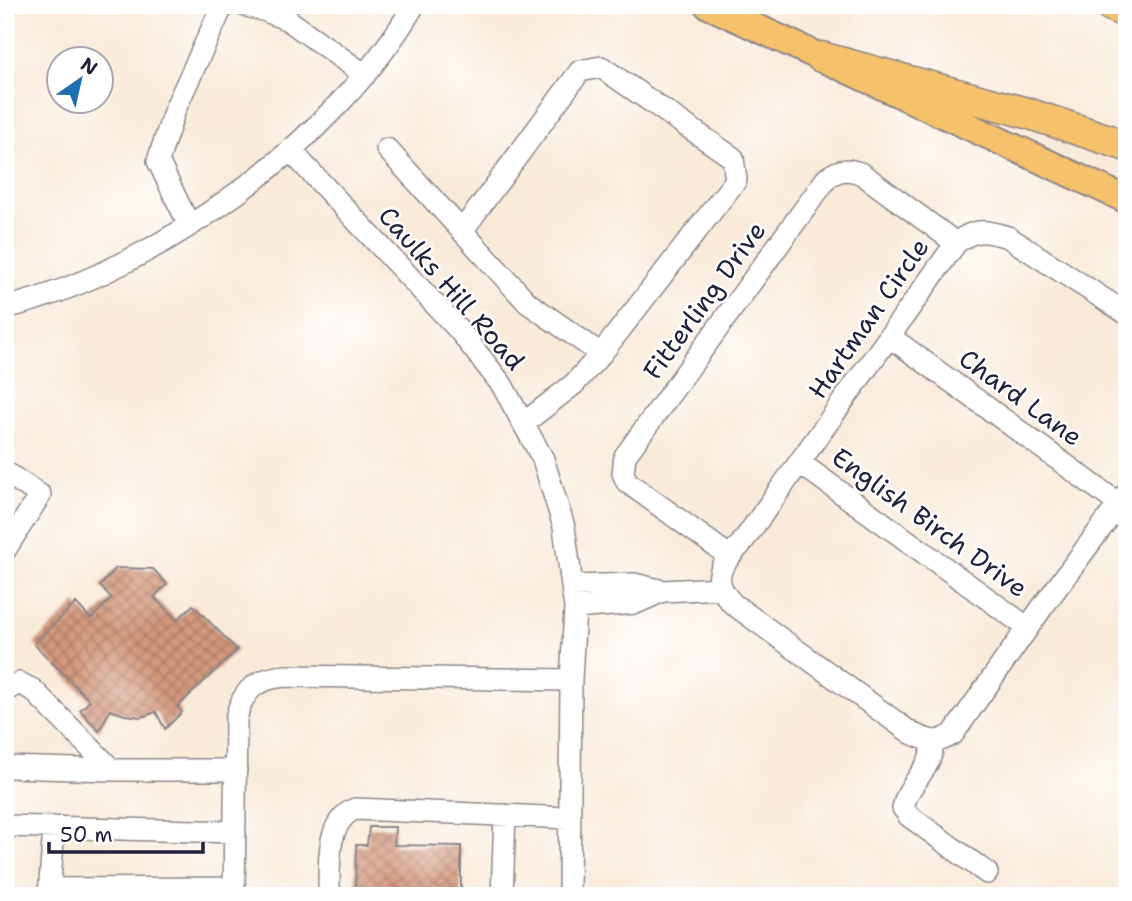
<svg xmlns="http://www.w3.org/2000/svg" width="1132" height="901" viewBox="0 0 1132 901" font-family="'Shantell Sans',sans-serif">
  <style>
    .building { fill: url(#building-cross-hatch) }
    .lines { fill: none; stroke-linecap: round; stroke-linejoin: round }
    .minor-casing { stroke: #8e868a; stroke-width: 24 }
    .major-casing { stroke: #8e868a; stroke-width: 30 }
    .highway-casing { stroke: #8e868a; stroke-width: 33 }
    .minor { stroke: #fff; stroke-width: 21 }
    .major { stroke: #f5c16b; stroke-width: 26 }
    .highway { stroke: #f5c16b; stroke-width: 30 }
    .labels { text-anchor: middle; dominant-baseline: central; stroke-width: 5; stroke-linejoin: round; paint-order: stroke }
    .street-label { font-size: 26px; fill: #22223b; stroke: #fff }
  </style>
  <defs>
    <pattern id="building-cross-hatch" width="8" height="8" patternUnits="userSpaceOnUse" patternTransform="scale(1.75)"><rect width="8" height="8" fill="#d4997c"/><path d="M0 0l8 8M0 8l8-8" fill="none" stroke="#ac7c67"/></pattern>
  </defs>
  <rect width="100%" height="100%" fill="#fff"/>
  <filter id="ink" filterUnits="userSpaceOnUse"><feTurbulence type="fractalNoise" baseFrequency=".0143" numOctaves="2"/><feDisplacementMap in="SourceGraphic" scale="14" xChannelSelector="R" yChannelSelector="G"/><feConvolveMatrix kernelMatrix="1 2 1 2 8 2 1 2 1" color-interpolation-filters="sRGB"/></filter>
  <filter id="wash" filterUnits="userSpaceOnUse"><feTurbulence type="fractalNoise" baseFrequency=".00686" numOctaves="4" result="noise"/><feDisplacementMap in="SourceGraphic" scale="28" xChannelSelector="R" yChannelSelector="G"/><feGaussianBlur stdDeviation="1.57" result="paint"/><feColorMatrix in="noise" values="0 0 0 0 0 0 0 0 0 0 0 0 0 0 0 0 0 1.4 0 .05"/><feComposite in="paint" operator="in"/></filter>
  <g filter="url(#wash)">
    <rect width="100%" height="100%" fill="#f9ead9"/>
    <g id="blocks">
      <path class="building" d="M116,568l37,1 14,15 -13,13 23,23 16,-15 44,45 -60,57 5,5 -17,17 -9,-17 -15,5 -16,-2 -15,-5 -11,21 -19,-21 10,-9 -56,-57 42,-41 15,16 21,-21 -12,-12z
        M369,827h26l-1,18 67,1v50h-106l1,-51h11z"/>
    </g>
  </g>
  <g filter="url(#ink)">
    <use href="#blocks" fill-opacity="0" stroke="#8e868a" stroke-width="2"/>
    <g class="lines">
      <defs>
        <path id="minor" d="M243,5l23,6 22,9 77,55
          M387,149l75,82 118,-160 21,-4 132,91 3,22 -135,174 -27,30 -50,39
          M290,150l169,180 43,55 41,74 21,68 11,81 -4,72 -2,216
          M189,225l-31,-64 17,-52 48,-104
          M462,231l66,72 73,51
          M5,308c152,-38 330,-167 409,-303
          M1127,314l-119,-77c-23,-7 -33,-9 -52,6l-215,301c-21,22 -32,35 -8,60l178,129c18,8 25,12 42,1l88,-125 86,-116
          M889,336l230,168
          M800,463l228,165
          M5,472l35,23 -35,55
          M729,556l-102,-74 -4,-9 2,-17 202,-278c12,-9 21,-10 35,-4l94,69
          M573,586l61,-2 29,7 57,-3
          M575,608l61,-5 27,-12
          M5,691l14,-8 14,7 79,80
          M933,741c0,29 -25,40 -30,67l6,8 78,57
          M5,767l107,3h124
          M5,826l230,6
          M49,889l185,-1
          M49,896l5,-69
          M234,896l2,-177c6,-29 21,-41 50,-43l285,4
          M329,896c1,-28 -5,-74 26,-87l214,9
          M502,896l3,-81"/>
        <path id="major" d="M708,5l419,195"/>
        <path id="highway" d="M1109,5l18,8
          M821,57l206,56 100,33"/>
      </defs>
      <use href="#minor" class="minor-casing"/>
      <use href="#major" class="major-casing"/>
      <use href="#highway" class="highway-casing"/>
      <use href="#minor" class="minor"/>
      <use href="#major" class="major"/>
      <use href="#highway" class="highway"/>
    </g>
  </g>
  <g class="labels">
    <g class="street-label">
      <text transform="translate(452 288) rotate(49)">Caulks Hill Road</text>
      <text transform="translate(704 300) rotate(-54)">Fitterling Drive</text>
      <text transform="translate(868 318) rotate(-55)">Hartman Circle</text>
      <text transform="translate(1021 397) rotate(36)">Chard Lane</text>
      <text transform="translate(930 522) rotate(36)">English Birch Drive</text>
    </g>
  </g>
  <rect width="1132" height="901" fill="none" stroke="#fff" stroke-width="28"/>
  <g transform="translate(80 80) rotate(34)"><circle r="33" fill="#ffffff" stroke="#a7a7b1" stroke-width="2"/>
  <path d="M0-5L12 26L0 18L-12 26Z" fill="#1f6fb2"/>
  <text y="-10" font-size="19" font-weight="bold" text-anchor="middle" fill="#22223b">N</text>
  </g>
  <path d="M49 842v10h154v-10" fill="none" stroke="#22223b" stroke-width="3.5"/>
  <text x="60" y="842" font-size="21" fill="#22223b" stroke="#ffffff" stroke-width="5" paint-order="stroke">50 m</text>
</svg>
